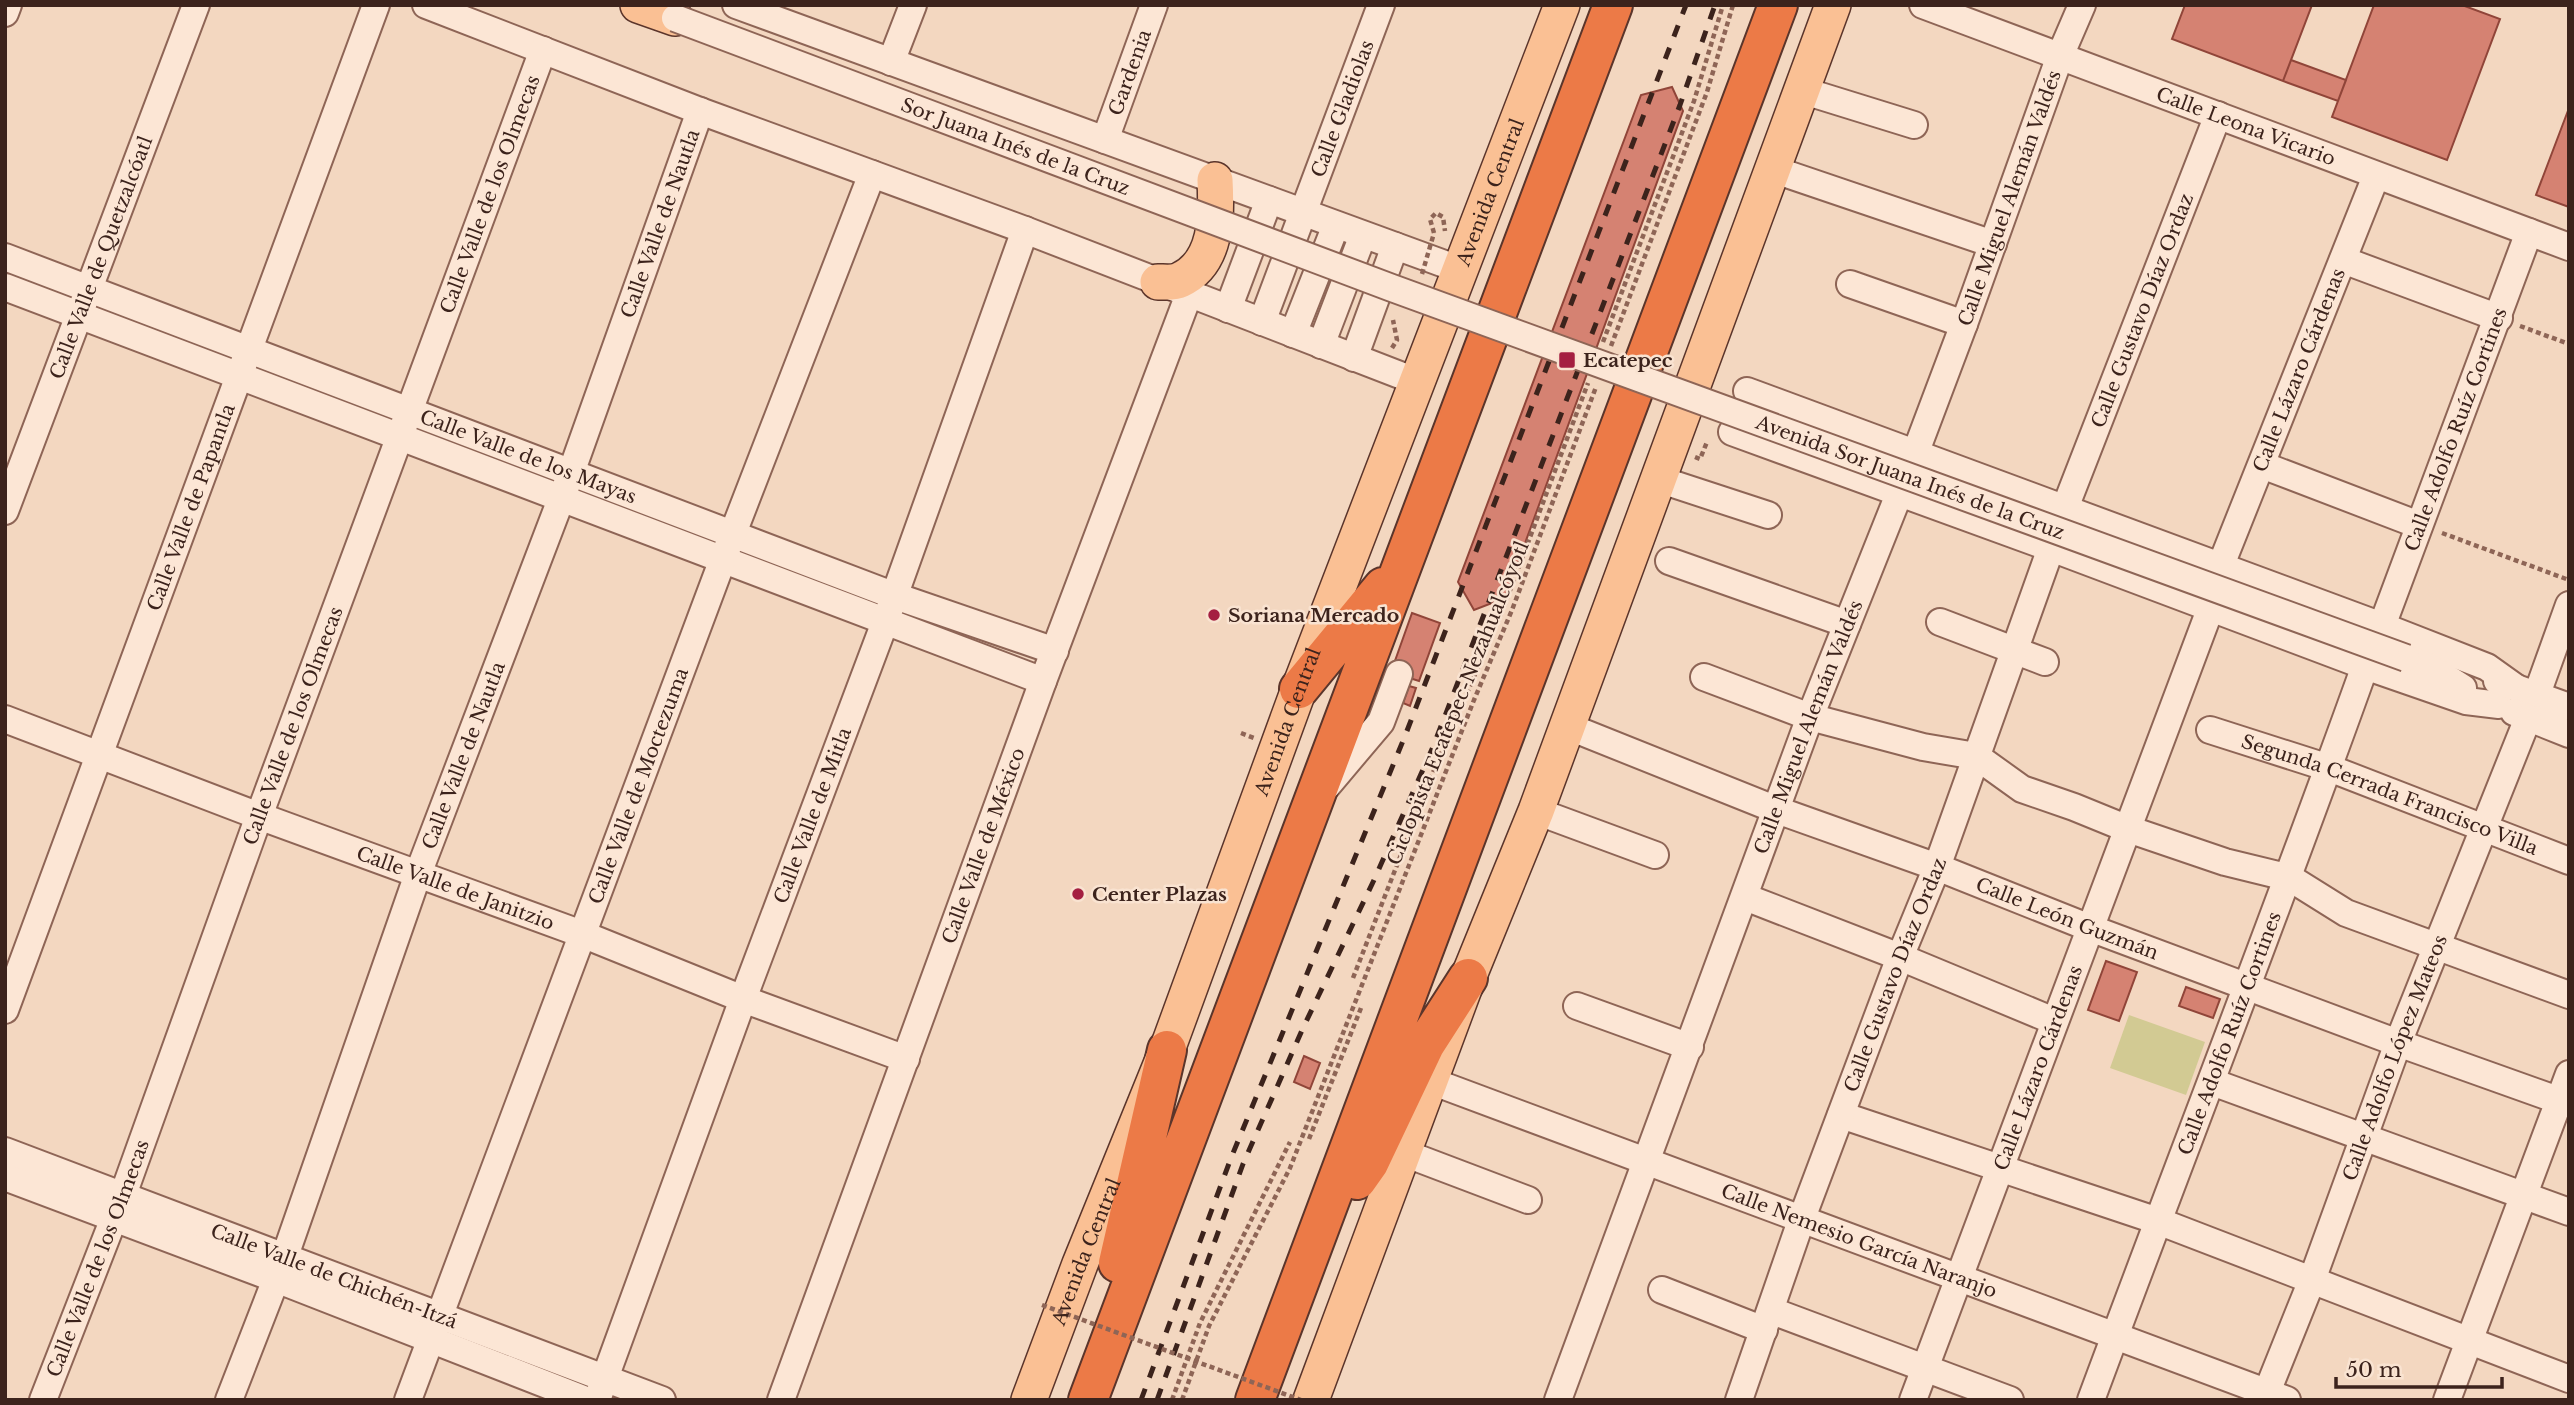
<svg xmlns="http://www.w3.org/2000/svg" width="2574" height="1405" viewBox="0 0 2574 1405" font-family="'Libre Baskerville',serif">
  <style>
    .green { fill: #d2ca93 }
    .building { fill: #d58272; stroke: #904539; stroke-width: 2 }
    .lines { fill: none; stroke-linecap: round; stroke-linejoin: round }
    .minor-casing { stroke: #8e6556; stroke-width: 30 }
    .major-casing { stroke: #5b352b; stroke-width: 38 }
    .highway-casing { stroke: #5b352b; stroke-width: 42 }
    .path { stroke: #8e6556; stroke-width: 4.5; stroke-dasharray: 5 3.5; stroke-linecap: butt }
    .minor { stroke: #fce6d5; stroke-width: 26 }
    .major { stroke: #fac094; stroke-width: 35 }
    .highway { stroke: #ec7a47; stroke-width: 38 }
    .rail { stroke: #3c231c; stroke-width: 5; stroke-dasharray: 12 12; stroke-linecap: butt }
    .minor-bridge-casing { stroke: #8e6556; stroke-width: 30; stroke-linecap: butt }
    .path-bridge { stroke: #8e6556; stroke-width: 4.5; stroke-dasharray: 5 3.5; stroke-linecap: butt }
    .minor-bridge { stroke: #fce6d5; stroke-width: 26 }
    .poi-dot { fill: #a41f41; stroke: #f9e3d1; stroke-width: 2.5 }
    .labels { text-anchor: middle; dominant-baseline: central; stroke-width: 5; stroke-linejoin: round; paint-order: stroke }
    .street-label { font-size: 19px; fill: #3c231c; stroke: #f9e3d1 }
    .poi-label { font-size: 19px; font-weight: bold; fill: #3c231c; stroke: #f9e3d1; text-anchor: start }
  </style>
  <rect width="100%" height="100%" fill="#f3d7c0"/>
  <path class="green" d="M2129,1015l76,27 -19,53 -76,-27z"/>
  <path class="building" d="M2185,5h127l-29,76 -111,-42z
    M2374,5h88l38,14 -53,141 -115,-43z
    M2291,60l55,20 -8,21 -55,-20z
    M1672,87l11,24 -178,487 -31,12 -16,-28 183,-487z
    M2569,108v99l-33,-12z
    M1412,613l28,10 -21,58 -28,-9z
    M1409,686l7,2 -6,18 -7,-3z
    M2106,961l31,11 -18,49 -31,-11z
    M2186,987l34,12 -7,19 -34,-12z
    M1304,1056l16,7 -10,26 -16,-7z"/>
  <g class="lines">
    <defs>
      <g id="minor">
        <path d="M426,5l274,106 325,119 393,152"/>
        <path d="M736,5l725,265"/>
        <path id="s1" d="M1923,5l646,242"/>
        <path d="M5,13l3,-8"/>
        <path d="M891,62l22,-57"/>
        <path d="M1801,90l113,35"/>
        <path id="s2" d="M1105,140l49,-135"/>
        <path d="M1772,169l221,75"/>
        <path id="s3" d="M5,257l890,339 160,55"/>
        <path d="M2343,260l156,58"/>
        <path d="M1850,284l114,40"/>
        <path d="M5,287l1038,394"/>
        <path d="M1228,309l41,-109"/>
        <path id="s4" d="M1262,322l119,-317"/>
        <path d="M1293,334l43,-109"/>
        <path d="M1321,345l42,-110"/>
        <path d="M1354,358l41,-112"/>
        <path d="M1747,391l635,235 105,41 28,20"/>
        <path d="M1732,432l319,116 314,118 101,35 33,4"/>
        <path d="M2262,465l157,60"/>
        <path d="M1658,479l110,36"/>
        <path id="s5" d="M2065,508l153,-393"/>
        <path id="s6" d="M5,511l191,-506"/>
        <path d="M1669,561l178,63"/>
        <path id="s7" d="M2221,565l155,-389"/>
        <path d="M1940,622l105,40"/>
        <path id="s8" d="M2382,626l147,-394"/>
        <path d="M2406,658l22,8 35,22"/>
        <path d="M1704,677l106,40 113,30 53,9 46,33 52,18 54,22 97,33 65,16 56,35 223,82"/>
        <path d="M2497,681l72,26"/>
        <path d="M2537,694l32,-89"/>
        <path d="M2514,712l55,22"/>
        <path id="s9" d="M5,719l254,97 323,118 161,65 163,60"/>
        <path id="s10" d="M1567,726l210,84 160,57 153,61 308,115 171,61"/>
        <path id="s11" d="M2210,730l119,38 240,93"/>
        <path d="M1327,786l54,-64 18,-48"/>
        <path d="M1536,811l119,44"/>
        <path d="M1745,897l155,60 154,64"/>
        <path d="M1577,1006l113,41"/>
        <path id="s12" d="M5,1010l371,-1005"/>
        <path id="s13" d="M1431,1081l856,319"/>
        <path d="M2212,1082l357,130"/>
        <path d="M1841,1115l317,106 411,158"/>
        <path id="s14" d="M5,1151l657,249"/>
        <path d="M1404,1153l124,47"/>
        <path d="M5,1177l271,102 310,121"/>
        <path d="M1662,1290l102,40"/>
        <path d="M1772,1311l238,89"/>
        <path id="s15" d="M43,1400l80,-205 136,-379 284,-766"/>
        <path id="s16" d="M229,1400l56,-144 133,-382 153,-401 129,-362"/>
        <path id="s17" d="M408,1400l315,-841 149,-385"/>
        <path id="s18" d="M597,1400l146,-401 142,-377 140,-392"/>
        <path id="s19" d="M781,1400l262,-719 146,-387"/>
        <path id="s20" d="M1558,1400l252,-683 105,-263 49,-130 96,-268 22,-51"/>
        <path id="s21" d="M1739,1400l63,-182 98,-261 37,-90 114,-319"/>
        <path id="s22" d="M1913,1400l298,-793"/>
        <path id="s23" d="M2091,1400c91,-245 186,-488 274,-734"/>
        <path id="s24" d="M2266,1400l1,-8 45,-112 86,-237 130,-325"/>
        <path d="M2447,1400l122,-326"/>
      </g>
      <g id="major">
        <path d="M638,5l37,13"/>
        <path d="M1158,282c7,0 16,1 22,-2 37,-17 37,-65 35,-100"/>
        <path id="s25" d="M1029,1400l51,-136 87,-214 132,-361 263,-684"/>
        <path d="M1311,1400l157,-422 68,-167 297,-806"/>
      </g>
      <path id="highway" d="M1299,689l84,-102
        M1357,1180l12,-17 56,-118 43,-67
        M1118,1263l49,-213
        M1088,1400l525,-1395
        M1255,1400l523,-1395"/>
    </defs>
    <use href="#minor" class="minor-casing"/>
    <use href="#major" class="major-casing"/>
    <use href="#highway" class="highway-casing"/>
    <path class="path" d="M1434,233l-4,-14 6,-6 7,4 2,14
      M2520,326l49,18
      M1603,342l91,-241 29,-96
      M1611,346l96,-254 26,-87
      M1392,348l5,-8 -4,-20
      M1695,457l5,2 7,-17
      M2442,533l127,47
      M1241,733l13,5
      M1353,978l81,-208 69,-161 85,-226
      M1309,1139l52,-131
      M1172,1400l28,-77 90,-181
      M1182,1400l27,-74 81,-158 184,-468 38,-90 84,-223"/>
    <use href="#minor" class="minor"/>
    <use href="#major" class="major"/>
    <use href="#highway" class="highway"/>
    <path class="rail" d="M1141,1400l90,-242 174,-422 281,-731
      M1157,1400l86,-236 60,-136 71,-148 59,-133 247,-642 35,-100"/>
    <defs>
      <g id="minor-bridge">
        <path id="s26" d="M675,18l717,270 1014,370"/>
      </g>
    </defs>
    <use href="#minor-bridge" class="minor-bridge-casing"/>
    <path class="path-bridge" d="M1422,274l12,-41
      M1042,1305l259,95"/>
    <use href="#minor-bridge" class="minor-bridge"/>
  </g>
  <g class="poi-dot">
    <rect x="1558" y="351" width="18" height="18" rx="3.5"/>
    <circle cx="1214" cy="615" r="7"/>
    <circle cx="1078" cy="894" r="7"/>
  </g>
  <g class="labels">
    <g class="street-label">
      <text stroke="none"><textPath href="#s2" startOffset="72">Gardenia</textPath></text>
      <text stroke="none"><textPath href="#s4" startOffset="228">Calle Gladiolas</textPath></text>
      <text stroke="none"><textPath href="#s1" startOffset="345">Calle Leona Vicario</textPath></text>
      <text stroke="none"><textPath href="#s26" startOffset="364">Sor Juana Inés de la Cruz</textPath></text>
      <text stroke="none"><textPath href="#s25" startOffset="1293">Avenida Central</textPath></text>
      <text stroke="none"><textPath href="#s15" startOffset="1286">Calle Valle de los Olmecas</textPath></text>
      <text stroke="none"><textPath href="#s20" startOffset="1284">Calle Miguel Alemán Valdés</textPath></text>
      <text stroke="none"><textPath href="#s16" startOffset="1253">Calle Valle de Nautla</textPath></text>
      <text stroke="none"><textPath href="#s6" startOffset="271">Calle Valle de Quetzalcóatl</textPath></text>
      <text stroke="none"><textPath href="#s5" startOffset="212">Calle Gustavo Díaz Ordaz</textPath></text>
      <text stroke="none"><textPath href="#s7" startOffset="210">Calle Lázaro Cárdenas</textPath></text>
      <text stroke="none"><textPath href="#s8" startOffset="210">Calle Adolfo Ruíz Cortines</textPath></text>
      <text stroke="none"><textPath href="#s3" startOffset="560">Calle Valle de los Mayas</textPath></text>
      <text stroke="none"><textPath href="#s26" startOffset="1318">Avenida Sor Juana Inés de la Cruz</textPath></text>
      <text stroke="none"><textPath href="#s12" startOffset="536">Calle Valle de Papantla</textPath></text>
      <text transform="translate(1458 703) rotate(-68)">Ciclopista Ecatepec-Nezahualcóyotl</text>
      <text stroke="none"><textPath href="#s25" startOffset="726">Avenida Central</textPath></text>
      <text stroke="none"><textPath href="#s15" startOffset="719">Calle Valle de los Olmecas</textPath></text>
      <text stroke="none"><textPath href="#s20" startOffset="718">Calle Miguel Alemán Valdés</textPath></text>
      <text stroke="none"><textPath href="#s16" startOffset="686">Calle Valle de Nautla</textPath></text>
      <text stroke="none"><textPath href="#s17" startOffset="656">Calle Valle de Moctezuma</textPath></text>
      <text stroke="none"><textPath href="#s11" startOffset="191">Segunda Cerrada Francisco Villa</textPath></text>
      <text stroke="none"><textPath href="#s18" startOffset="623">Calle Valle de Mitla</textPath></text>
      <text stroke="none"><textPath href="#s19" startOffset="590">Calle Valle de México</textPath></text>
      <text stroke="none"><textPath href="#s9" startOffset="481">Calle Valle de Janitzio</textPath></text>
      <text stroke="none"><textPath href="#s10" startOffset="536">Calle León Guzmán</textPath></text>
      <text stroke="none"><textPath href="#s21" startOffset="453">Calle Gustavo Díaz Ordaz</textPath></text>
      <text stroke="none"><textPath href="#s23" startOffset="392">Calle Adolfo Ruíz Cortines</textPath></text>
      <text stroke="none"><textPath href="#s24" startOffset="366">Calle Adolfo López Mateos</textPath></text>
      <text stroke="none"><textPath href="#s22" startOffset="355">Calle Lázaro Cárdenas</textPath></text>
      <text stroke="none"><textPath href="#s13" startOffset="457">Calle Nemesio García Naranjo</textPath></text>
      <text stroke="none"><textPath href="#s25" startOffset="159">Avenida Central</textPath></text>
      <text stroke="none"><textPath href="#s15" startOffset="152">Calle Valle de los Olmecas</textPath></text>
      <text stroke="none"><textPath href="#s14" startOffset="352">Calle Valle de Chichén-Itzá</textPath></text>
    </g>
    <g class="poi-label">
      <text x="1583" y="360">Ecatepec</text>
      <text x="1228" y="615">Soriana Mercado</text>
      <text x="1092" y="894">Center Plazas</text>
    </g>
  </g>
  <rect width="2574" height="1405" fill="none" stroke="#3c231c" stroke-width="14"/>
  <path d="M2336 1377v10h166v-10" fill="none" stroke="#3c231c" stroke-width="3.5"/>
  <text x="2346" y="1377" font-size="21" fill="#3c231c" stroke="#f9e3d1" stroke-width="5" paint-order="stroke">50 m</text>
</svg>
